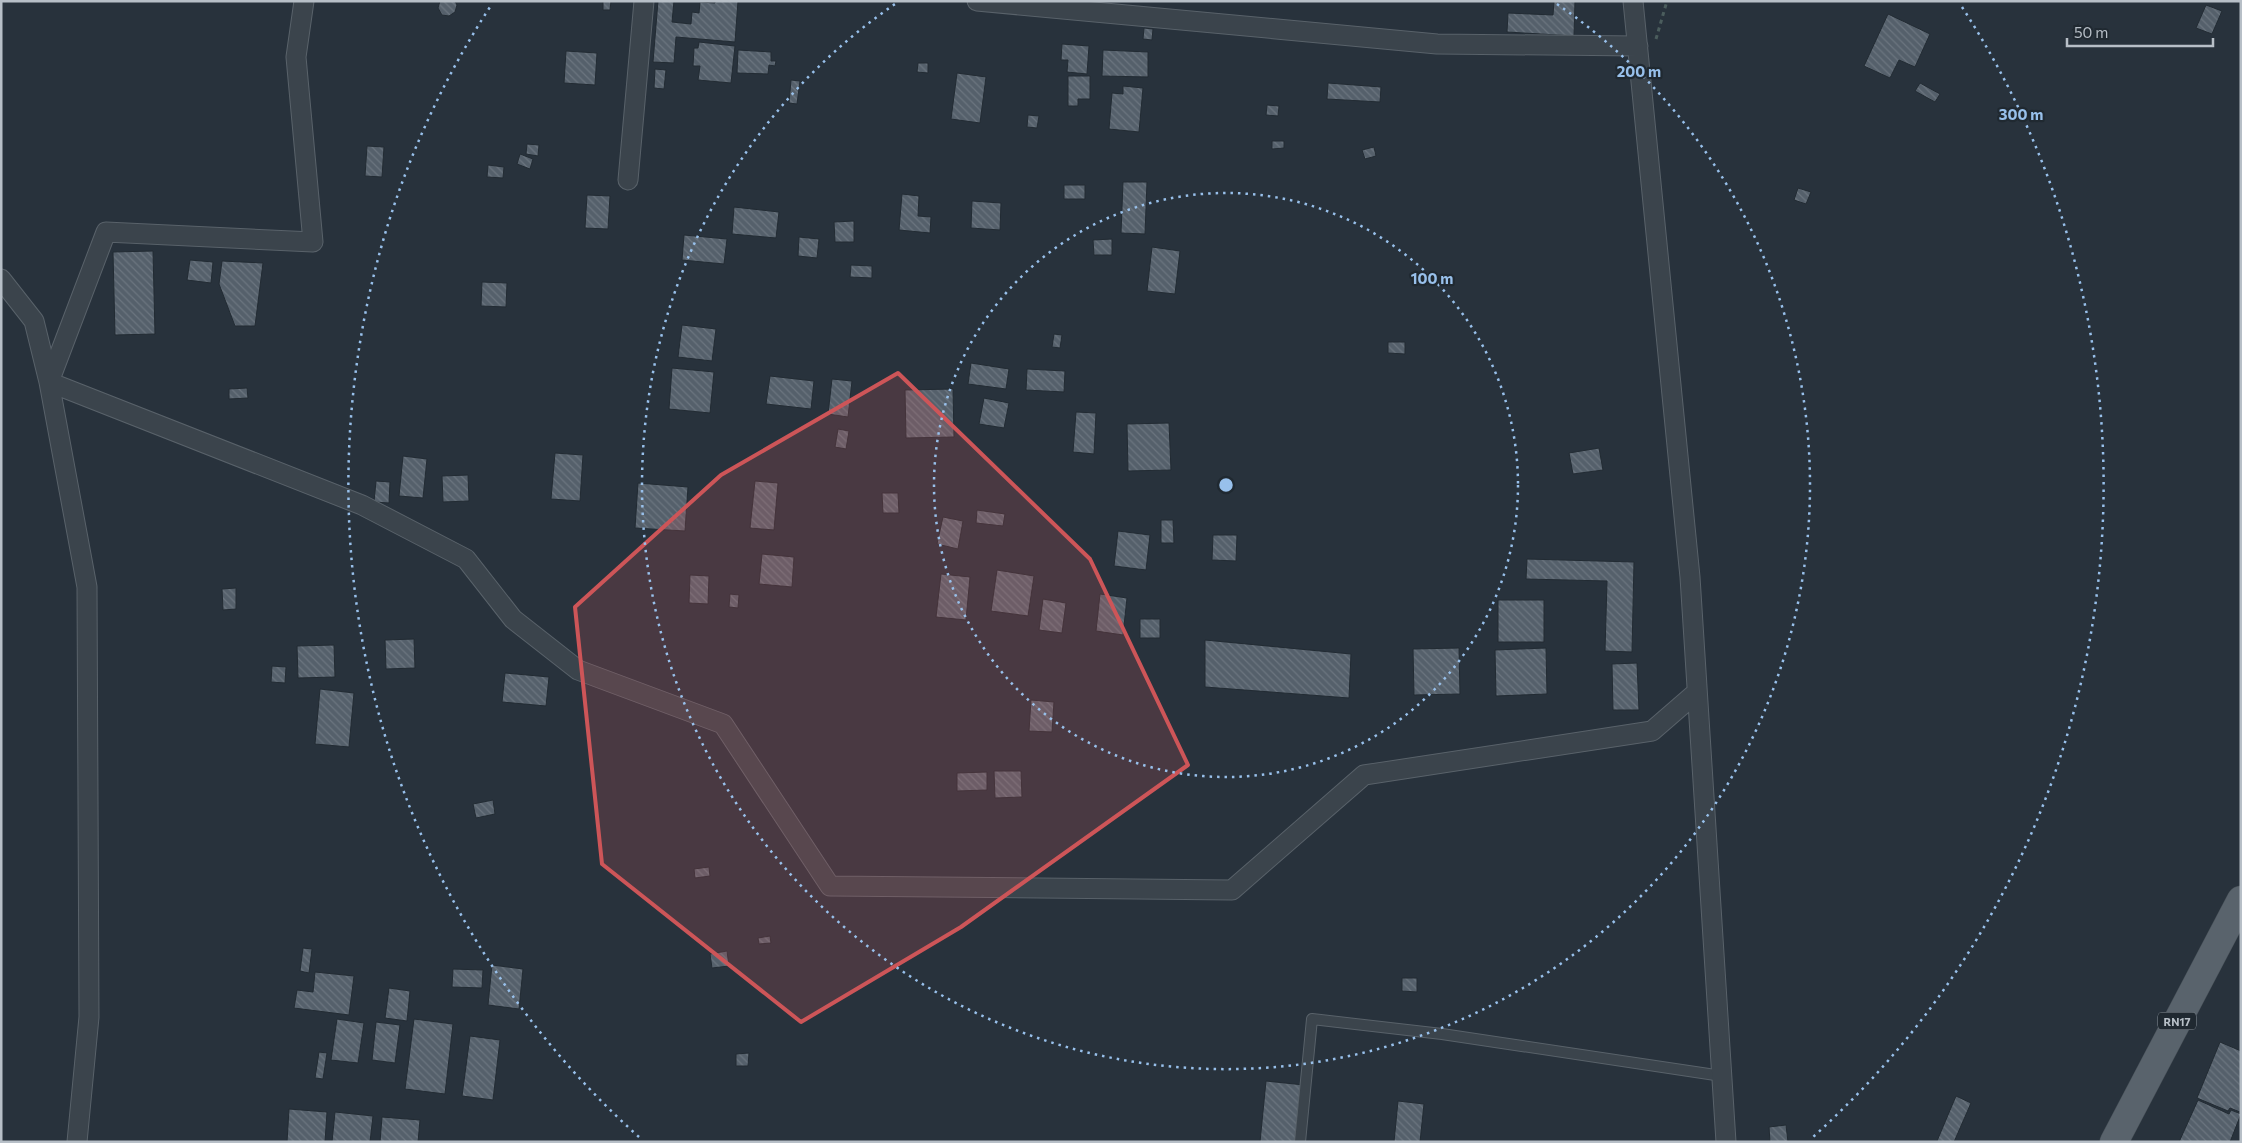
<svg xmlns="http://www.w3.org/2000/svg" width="2242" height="1143" viewBox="0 0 2242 1143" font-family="Commissioner,sans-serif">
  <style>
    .building { fill: url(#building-back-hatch); stroke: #222b33 }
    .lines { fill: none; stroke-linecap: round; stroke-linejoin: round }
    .lane-casing { stroke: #59626a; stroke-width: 12 }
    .street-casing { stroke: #59626a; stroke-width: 21 }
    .primary-casing { stroke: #444d55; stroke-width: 29 }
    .path { stroke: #4b5d5d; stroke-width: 3; stroke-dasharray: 4 4; stroke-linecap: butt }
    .lane { stroke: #3b444c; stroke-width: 10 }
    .street { stroke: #3b444c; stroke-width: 19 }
    .primary { stroke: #59636c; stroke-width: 28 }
    .marked { fill: #cd5558; fill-opacity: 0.2; stroke: #cd5558; stroke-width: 4; stroke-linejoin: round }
    .ring { fill: none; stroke: #98c0eb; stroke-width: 2.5; stroke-dasharray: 2.5 5 }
    .labels { text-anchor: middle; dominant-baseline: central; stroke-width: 4.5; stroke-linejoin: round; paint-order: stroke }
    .shield { fill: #202931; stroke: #8a929a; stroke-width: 1 }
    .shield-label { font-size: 11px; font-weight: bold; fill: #b7bfc7 }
    .centre { fill: #98c0eb; stroke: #202931; stroke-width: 2.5 }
    .ring-label { font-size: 15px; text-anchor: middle; font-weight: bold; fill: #98c0eb; stroke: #202931; stroke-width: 4.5; stroke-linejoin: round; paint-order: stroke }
  </style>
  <defs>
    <pattern id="building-back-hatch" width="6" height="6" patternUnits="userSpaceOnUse" patternTransform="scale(1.25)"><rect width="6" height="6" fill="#55606b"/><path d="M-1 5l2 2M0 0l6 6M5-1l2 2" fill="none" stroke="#6b757f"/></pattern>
  </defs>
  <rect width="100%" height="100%" fill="#28323c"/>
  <path class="building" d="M440,1h15l2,4 -2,7 -6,4 -7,-1 -4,-7z
    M603,1h8l-1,9h-7z
    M658,1h16l-2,21 19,2 1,-12 7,1 1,-11 15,1v-2h23l-3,41 -59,-5 -2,26 -21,-1z
    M1554,1h21l-1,35 -67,-4 1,-19 45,2z
    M2206,5l16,6 -10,23 -16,-6z
    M1888,14l42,20 -15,33 -16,-7 -9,18 -26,-12z
    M1144,28l9,1 -1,11 -9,-1z
    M699,42l36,4 -4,37 -33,-3 2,-14h-7l1,-18h4z
    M1062,44l27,2 -2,28 -20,-2 1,-12h-7z
    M738,50l33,2v9h5l-1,5 -6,-1 -1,9 -31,-1z
    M1103,50l45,2v25l-46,-1z
    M566,51l31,2 -2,32 -31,-2z
    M918,63h10v10l-11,-1z
    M655,69l11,1 -2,19 -10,-1z
    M957,73l29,4 -6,46 -29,-4z
    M1068,76h22v23h-12v7h-10z
    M791,80l9,1 -3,23 -8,-1z
    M1328,83l53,4 -1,15 -53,-3z
    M1920,83l20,11 -5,8 -20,-11z
    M1123,86l20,2 -4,44 -30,-3 3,-36 11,1z
    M1267,105l12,1 -1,10 -12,-1z
    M1028,115l11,1 -2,12 -10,-1z
    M1272,141h12v7l-12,1z
    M527,144l12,1 -1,11 -12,-2z
    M367,146l17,1 -2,30 -17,-1z
    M1374,147l2,9 -11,3 -3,-9z
    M520,154l13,5 -3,10 -13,-5z
    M488,165l16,2 -1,11 -16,-1z
    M1123,182h24l-2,52 -24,-1z
    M1064,185h21v14h-21z
    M1798,188l13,4 -5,12 -12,-4z
    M902,194l17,2 -1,20 13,1 -1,16 -31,-3z
    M587,195l23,1 -2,33 -23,-1z
    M972,201l29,2 -1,27 -29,-2z
    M734,207l45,5 -3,26 -44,-4z
    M854,221v21h-19l-1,-20z
    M684,235l43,4 -3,25 -42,-4z
    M799,237l20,2 -2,19 -19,-2z
    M1112,239v16h-18l-1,-15z
    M1152,247l28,4 -5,43 -28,-3z
    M153,251l2,83 -40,1 -2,-83z
    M190,260l23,2 -2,21 -24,-3z
    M222,261l41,2 -8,63h-20l-16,-42z
    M851,265l21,1v12l-22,-1z
    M482,282l25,1 -1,24 -25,-1z
    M682,325l34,4 -4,32 -34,-4z
    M1054,334l8,1 -2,13 -8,-1z
    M1388,342h17v12l-17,-1z
    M971,363l38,6 -3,20 -38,-5z
    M672,368l42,4 -4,41 -41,-4z
    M1027,369l38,2 -1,21 -38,-2z
    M770,376l44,5 -3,28 -45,-5z
    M832,379l20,2 -4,36 -20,-3z
    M247,388l1,10 -19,1v-10z
    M953,389l1,48 -48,1 -1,-48z
    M984,398l25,5 -5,25 -25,-4z
    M1076,412l20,1 -2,41 -21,-2z
    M1169,423l2,47 -43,1 -1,-47z
    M838,429l11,2 -3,18 -11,-2z
    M1599,448l4,22 -30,4 -4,-21z
    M555,453l28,2 -3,46 -29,-2z
    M403,456l24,3 -4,39 -24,-2z
    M468,475l1,26 -26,1 -1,-26z
    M376,481l14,1 -1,21 -15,-1z
    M755,481l23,2 -4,47 -24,-2z
    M638,483l50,4 -3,44 -50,-3z
    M882,493h16l1,20h-16z
    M977,510l28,4 -2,12 -27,-3z
    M943,517l20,4 -5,28 -21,-5z
    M1161,520h12l1,23h-13z
    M1118,531l32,4 -4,35 -32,-4z
    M1213,535h24l-1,26 -24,-1z
    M762,554l32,3 -2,30 -33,-3z
    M1527,559l107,3 -2,90 -27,-1 2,-70 -81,-2z
    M997,570l37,6 -6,40 -37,-5z
    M941,574l29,3 -4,43 -30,-3z
    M690,575l19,1 -1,28 -19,-1z
    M236,588v21l-13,1 -1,-21z
    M730,594l9,1 -1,13 -9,-1z
    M1100,594l27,4 -4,37 -27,-4z
    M1043,599l23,4 -4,30 -23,-3z
    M1498,600h46v42h-46z
    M1140,619h20v19h-20z
    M414,639l1,29 -29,1 -1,-29z
    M1205,640l146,14 -2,44 -144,-11z
    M334,645l1,32 -37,1 -1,-32z
    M1459,648l1,46 -46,1 -1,-46z
    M1546,648l1,46 -51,2 -1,-46z
    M1637,663l2,47h-26l-1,-46z
    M272,666l14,1 -1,16 -14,-1z
    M505,673l44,4 -3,29 -44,-4z
    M320,689l34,4 -5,54 -34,-3z
    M1031,700l23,2 -2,30 -23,-1z
    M994,771h27l1,26 -27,1z
    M987,772v18l-30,1v-18z
    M493,800l2,14 -19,4 -3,-14z
    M709,867l1,9 -15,2 -1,-9z
    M770,936l1,7 -12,1 -1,-6z
    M303,948l9,1 -3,24 -9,-2z
    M727,951l2,15 -17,2 -2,-14z
    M492,965l31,4 -4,40 -31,-4z
    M453,969l30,1 -1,18 -30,-1z
    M315,972l39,4 -5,39 -55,-7 3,-18 16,2z
    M1402,978h15v14l-15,-1z
    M389,988l21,3 -3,30 -22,-3z
    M337,1019l27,4 -6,40 -27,-3z
    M414,1019l39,5 -8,70 -40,-5z
    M376,1022l24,3 -5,38 -23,-3z
    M470,1036l30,4 -7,60 -31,-4z
    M2220,1042l21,9 -1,61 -10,-4 -2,3 -31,-13z
    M319,1052l8,1 -4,26 -8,-1z
    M749,1053l-1,13h-12v-12z
    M1266,1081l38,4 -6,57h-38z
    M1956,1096l15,7 -17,39h-16l-1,-1z
    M2198,1100l31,14 2,-4 10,4 -11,28h-51z
    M1398,1101l26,3 -4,38h-26z
    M289,1109l38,3 -2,30h-38z
    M335,1112l38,4 -3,26h-38z
    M382,1117l38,3 -2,22h-38z
    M1786,1125l2,17h-18l-1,-15z"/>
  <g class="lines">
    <defs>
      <path id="lane" d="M1300,1142l12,-123 130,15 280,42"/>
      <path id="street" d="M977,1l460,43 201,2
        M1633,1l57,576 36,565
        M628,180l16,-179
        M1,279l33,42 15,61 313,123 104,54 47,60 65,51 145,54 107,162 402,4 132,-115 288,-44 45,-39
        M77,1142l12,-125 -2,-430 -38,-205 57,-150 207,10 -17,-185 8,-56"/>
      <path id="primary" d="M2114,1142l127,-242"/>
    </defs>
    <use href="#lane" class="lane-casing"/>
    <use href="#street" class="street-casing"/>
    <use href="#primary" class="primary-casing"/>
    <path class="path" d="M1656,39l11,-38"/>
    <use href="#lane" class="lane"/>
    <use href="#street" class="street"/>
    <use href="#primary" class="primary"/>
  </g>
  <path class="marked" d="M898,373l192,186 98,206 -227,162 -160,95 -199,-158 -27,-257 146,-132z"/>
  <g class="ring">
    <circle cx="1226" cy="485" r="292"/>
    <path d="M1557 4A584 584 0 1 1 895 4"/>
    <path d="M639 1137A877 877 0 0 1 490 7M1962 7A877 877 0 0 1 1813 1137"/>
  </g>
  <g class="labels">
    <rect class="shield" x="2158" y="1012.5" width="38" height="17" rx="4"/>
    <g class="shield-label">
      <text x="2177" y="1021">RN17</text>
    </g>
  </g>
  <circle cx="1226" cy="485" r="8" class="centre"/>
  <g class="ring-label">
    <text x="1639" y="77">200 m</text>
    <text x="2021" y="120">300 m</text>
    <text x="1432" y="284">100 m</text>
  </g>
  <rect width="2242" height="1143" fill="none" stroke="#b7bfc7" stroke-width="5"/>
  <path d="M2067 38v8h146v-8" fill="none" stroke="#b7bfc7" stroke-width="2.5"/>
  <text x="2074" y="38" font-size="15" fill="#b7bfc7" stroke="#202931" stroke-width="4" paint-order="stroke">50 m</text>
</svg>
